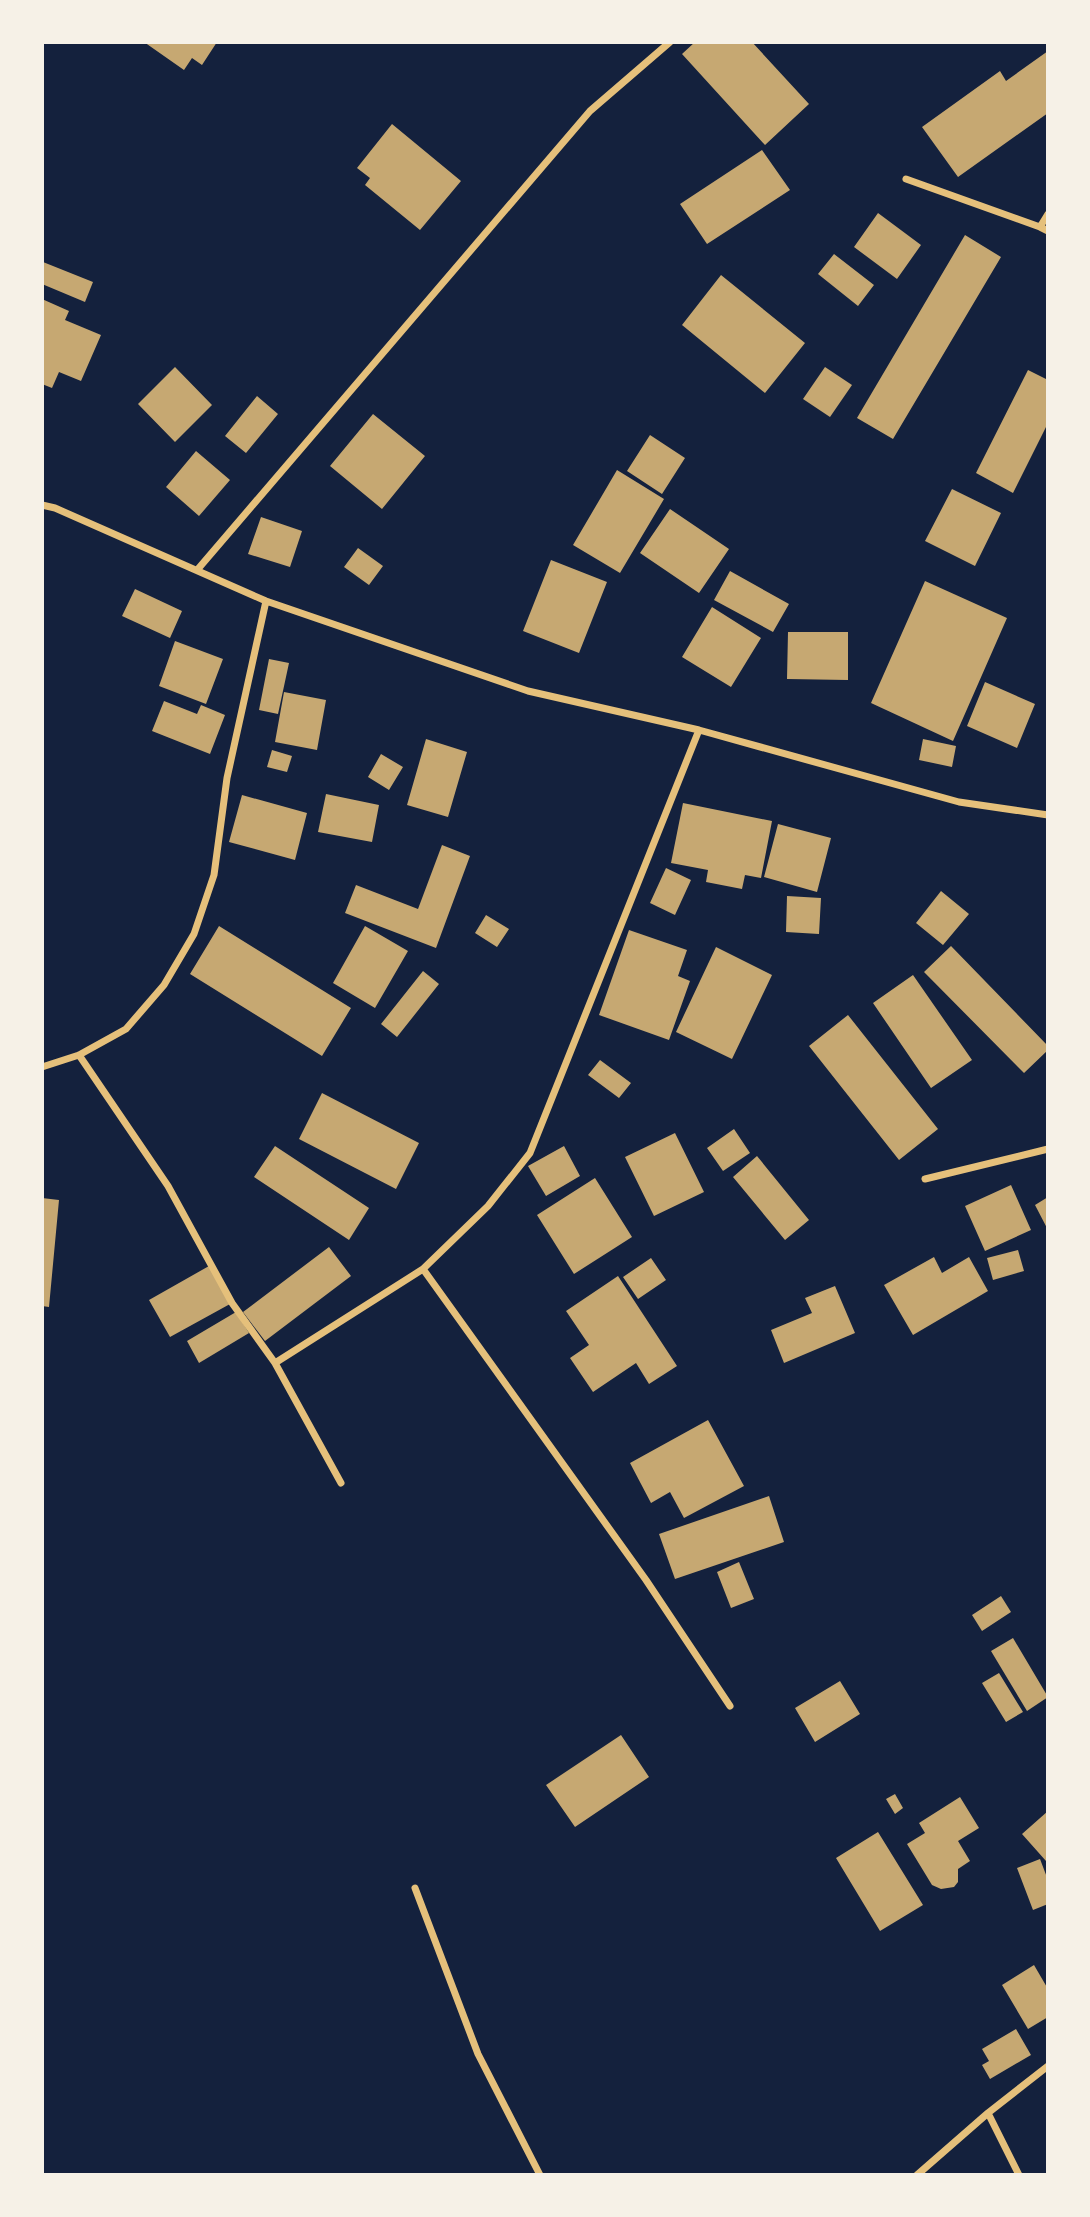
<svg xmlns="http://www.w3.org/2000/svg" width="1090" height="2217" viewBox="0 0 1090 2217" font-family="'Times New Roman',serif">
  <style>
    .building { fill: #c6a872 }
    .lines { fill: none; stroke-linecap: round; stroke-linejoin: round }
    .minor { stroke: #e5c07b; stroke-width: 7 }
  </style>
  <rect width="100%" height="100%" fill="#14213d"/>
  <path class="building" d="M144,42h73l-15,23 -10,-7 -8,12z
    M695,42h57l57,62 -44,41 -83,-91z
    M1048,51v62l-90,64 -36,-50 78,-56 6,10z
    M392,124l69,57 -41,49 -55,-45 5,-7 -13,-10z
    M762,150l28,40 -83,54 -27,-40z
    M878,213l43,32 -24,34 -43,-32z
    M965,235l36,22 -108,182 -36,-21z
    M834,254l40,31 -16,21 -40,-32z
    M43,262l50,20 -8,20 -43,-18z
    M721,275l84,68 -40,50 -83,-68z
    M42,299l27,12 -4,9 36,15 -20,46 -22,-9 -7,16 -10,-4z
    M175,367l37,38 -37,37 -37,-38z
    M825,367l27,18 -22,32 -27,-18z
    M1028,370l20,10v43l-35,70 -37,-20z
    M257,396l21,18 -32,39 -21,-17z
    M373,414l52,42 -43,53 -52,-43z
    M650,435l35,23 -23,36 -35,-23z
    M196,451l34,29 -31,36 -33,-29z
    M617,470l47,29 -44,74 -47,-28z
    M952,489l49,24 -26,53 -50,-25z
    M670,509l59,40 -30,44 -59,-40z
    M261,517l41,14 -12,36 -42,-13z
    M358,548l25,18 -14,19 -25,-18z
    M551,560l56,22 -28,71 -56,-22z
    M730,571l59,33 -16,28 -59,-32z
    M925,581l82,37 -54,123 -82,-38z
    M135,589l47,22 -12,27 -48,-22z
    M712,607l49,31 -30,49 -49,-30z
    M788,632h60v48l-61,-1z
    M175,641l48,18 -17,45 -47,-18z
    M269,659l20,4 -11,51 -19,-4z
    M985,682l50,22 -18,44 -50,-22z
    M284,692l42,8 -9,50 -42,-8z
    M164,701l33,13 4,-9 24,10 -15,39 -58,-23z
    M426,739l41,13 -19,65 -41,-12z
    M923,739l33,7 -4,21 -33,-7z
    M272,750l20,6 -5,16 -20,-5z
    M381,754l22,13 -14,23 -21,-13z
    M326,794l53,11 -7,37 -54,-10z
    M242,795l65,18 -12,47 -66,-18z
    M683,803l89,18 -11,57 -16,-3 -3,14 -36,-7 2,-12 -37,-7z
    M778,824l53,14 -14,54 -53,-15z
    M442,845l28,11 -34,92 -91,-35 11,-28 62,24z
    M666,868l25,12 -16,35 -25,-12z
    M941,891l28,23 -26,31 -27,-22z
    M787,896l34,2 -2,36 -33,-2z
    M486,915l23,14 -12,18 -22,-14z
    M219,926l132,82 -29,48 -132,-82z
    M365,926l43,25 -33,57 -42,-25z
    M629,930l58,20 -9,26 12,5 -21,59 -70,-25z
    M951,946l97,100v4l-24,23 -100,-101z
    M716,947l56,28 -40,84 -56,-27z
    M423,971l16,13 -42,53 -16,-13z
    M913,975l59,85 -41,28 -58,-85z
    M848,1015l90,114 -39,31 -90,-114z
    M600,1060l31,23 -12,15 -31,-23z
    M322,1093l97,50 -23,46 -97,-50z
    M734,1129l16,24 -27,18 -16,-23z
    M675,1133l29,59 -50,24 -29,-59z
    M275,1146l94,62 -20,32 -95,-63z
    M564,1146l16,30 -34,20 -18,-30z
    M757,1156l52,64 -24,20 -52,-63z
    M595,1178l37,59 -58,37 -37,-59z
    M1011,1185l20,45 -46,21 -20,-45z
    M1048,1197v33l-13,-25z
    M42,1198l17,2 -10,107 -7,-1z
    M329,1247l22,29 -86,65 -22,-29z
    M1018,1250l6,21 -31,9 -6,-22z
    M934,1257l8,16 27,-16 19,34 -75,44 -29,-50z
    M651,1258l15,22 -28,19 -15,-22z
    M209,1266l21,38 -60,33 -21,-37z
    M618,1276l59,90 -28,18 -13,-21 -43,29 -23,-34 19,-13 -23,-34z
    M835,1286l20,47 -71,30 -13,-33 41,-17 -7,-15z
    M236,1312l13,21 -50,30 -12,-22z
    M708,1420l36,66 -60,32 -14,-26 -19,11 -21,-40z
    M769,1496l15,46 -109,37 -16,-45z
    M739,1562l15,37 -23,9 -14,-36z
    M1001,1596l10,16 -29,19 -10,-16z
    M1013,1638l35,59 -21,14 -36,-60z
    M999,1673l24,39 -17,10 -24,-39z
    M840,1681l20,33 -45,28 -20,-34z
    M621,1735l28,42 -74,50 -29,-42z
    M895,1794l8,14 -8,6 -9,-15z
    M960,1797l19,31 -21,13 12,20 -12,8v13l-4,5 -13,2 -9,-4 -25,-41 18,-11 -6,-10z
    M1048,1811v48l-2,2 -24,-27z
    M878,1832l45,73 -43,26 -44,-73z
    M1040,1859l8,21v24l-15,6 -16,-42z
    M1034,1965l14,24v28l-20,12 -26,-44z
    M1016,2029l15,26 -41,24 -8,-14 7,-4 -7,-12z"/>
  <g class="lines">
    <path class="minor" d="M906,179l134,48
      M1048,214l-8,13 8,4
      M42,505l13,3 211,93 262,90 171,39 260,72 89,13
      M198,569l392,-458 80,-69
      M699,730l-169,423 -42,53 -65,63 223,311 84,126
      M79,1055l89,131 64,117 43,60 66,120
      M42,1067l37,-12 47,-26 38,-44 30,-51 20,-59 13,-97 39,-177
      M925,1179l123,-30
      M275,1363l148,-94
      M415,1888l63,166 62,121
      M988,2113l31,62
      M917,2175l71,-62 60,-47"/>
  </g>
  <rect width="1090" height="2217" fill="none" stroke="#f6f1e7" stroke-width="88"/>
</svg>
